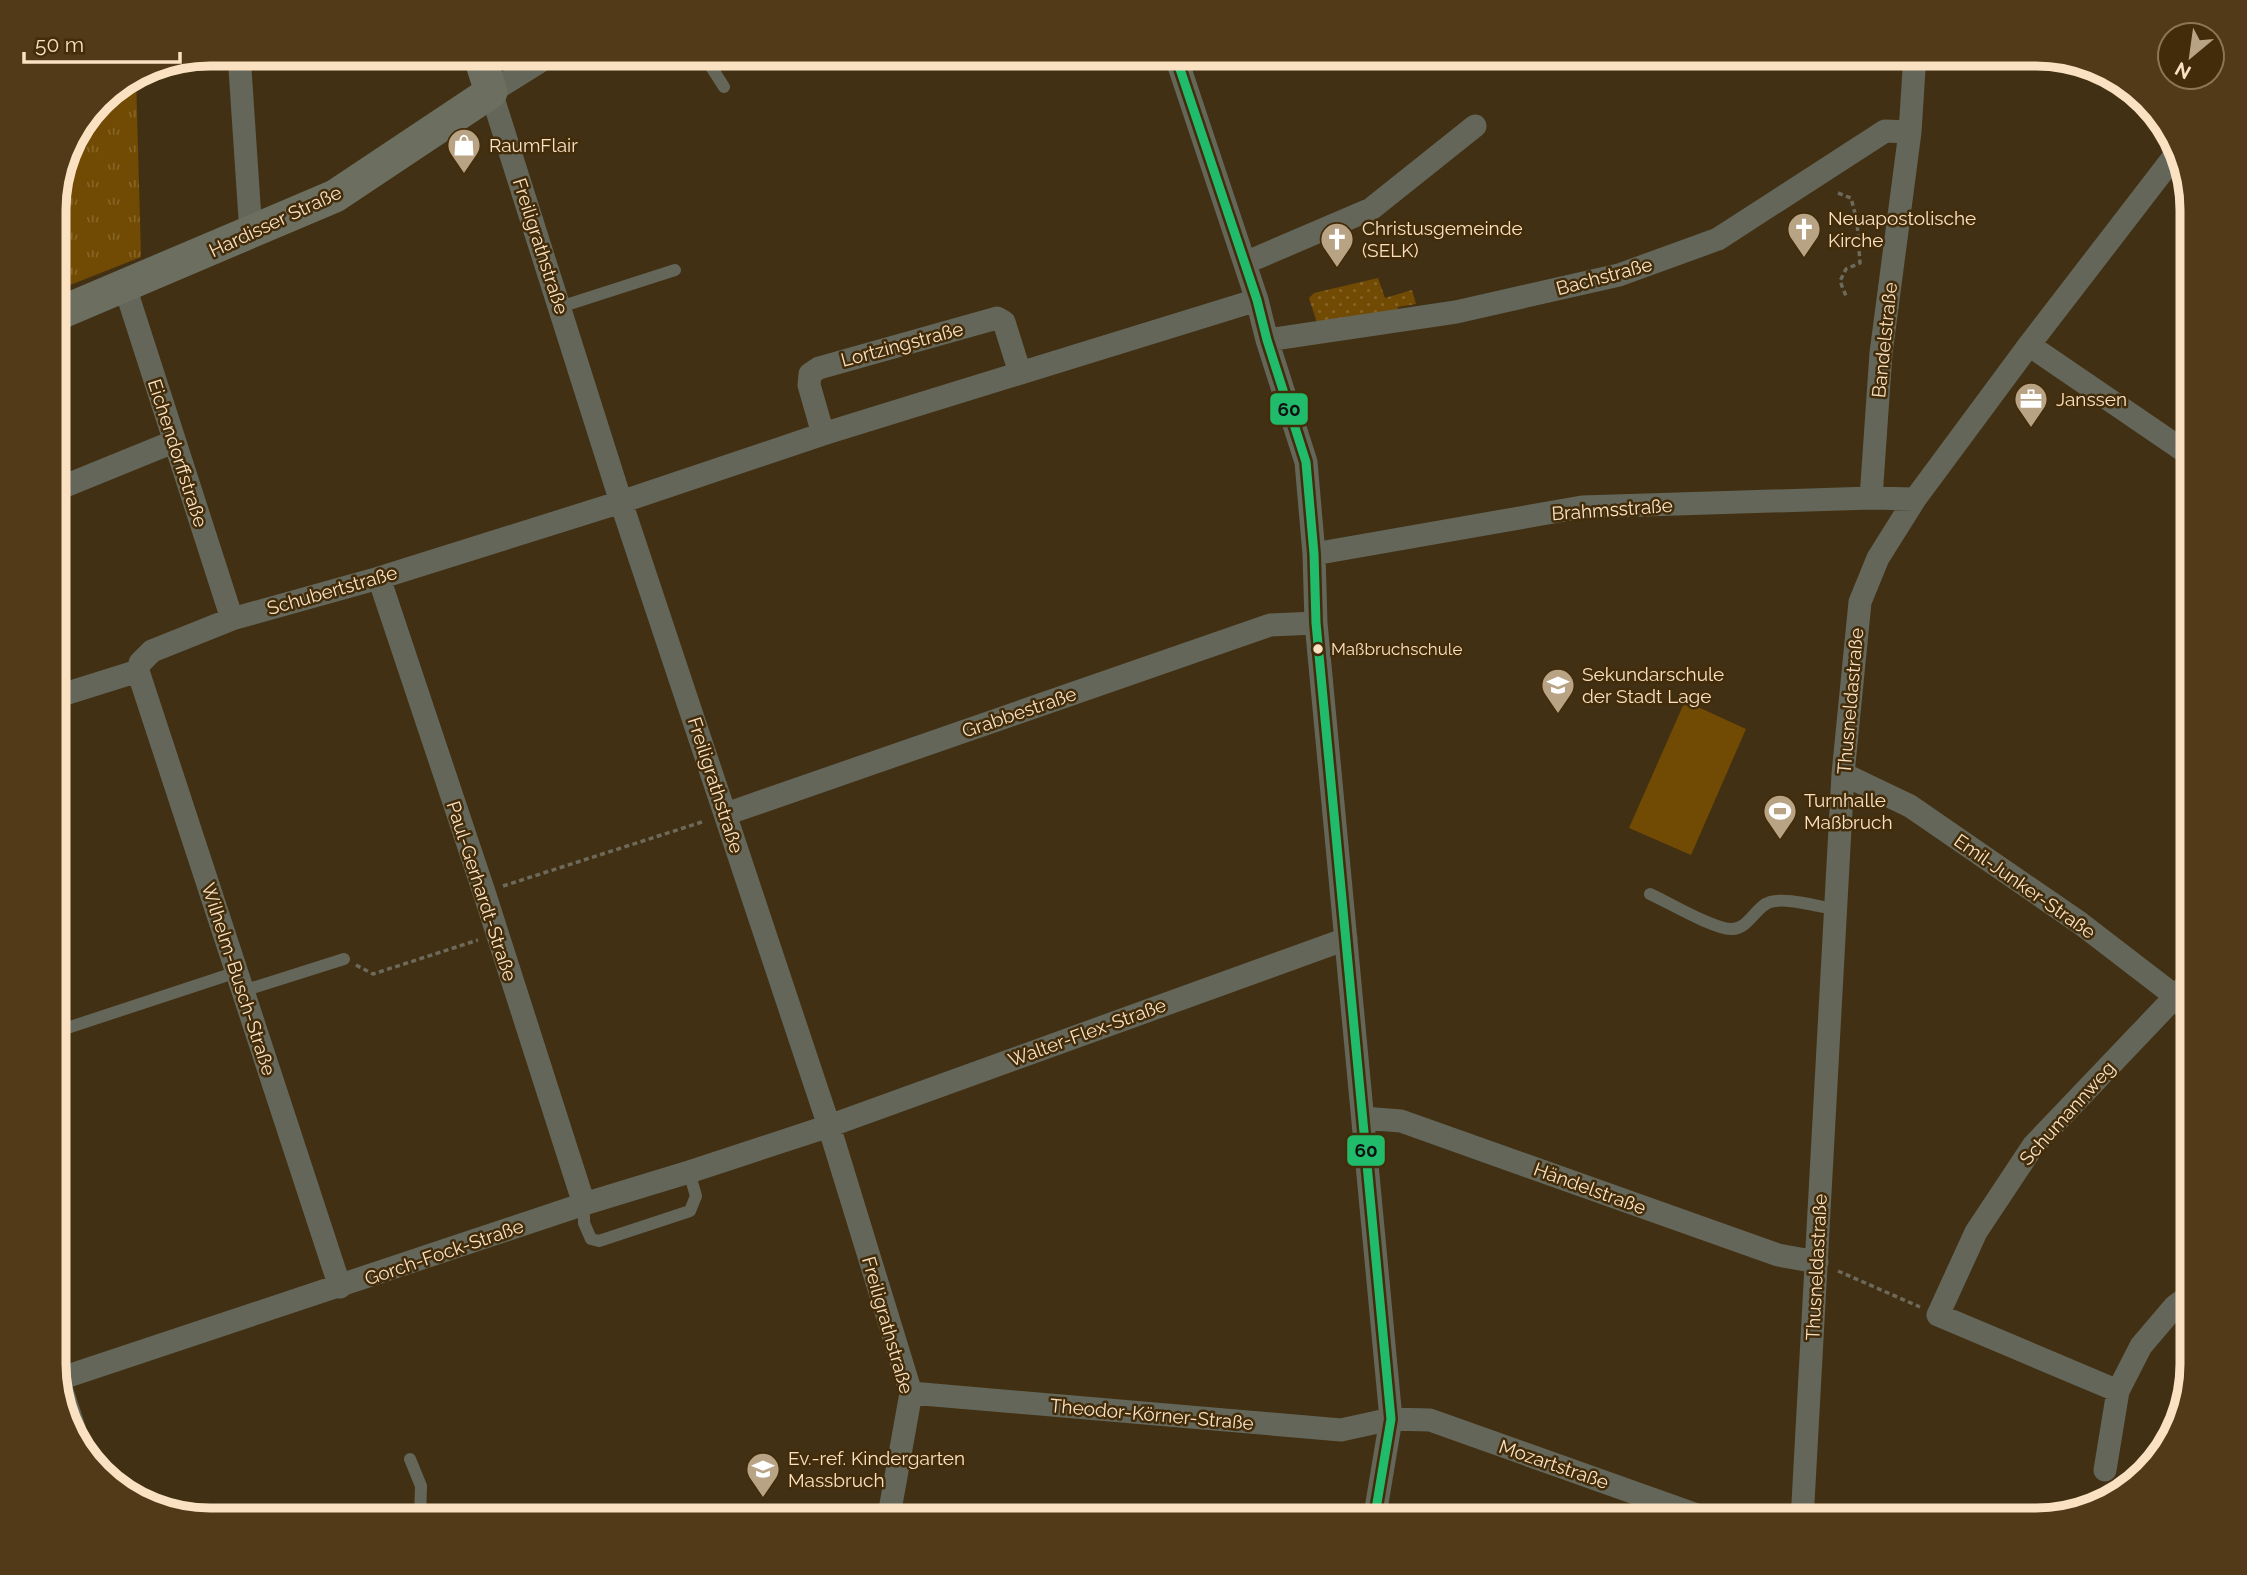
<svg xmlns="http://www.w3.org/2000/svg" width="2247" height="1575" viewBox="0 0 2247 1575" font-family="Raleway,sans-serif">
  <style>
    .grass { fill: url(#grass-tufts) }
    .garden { fill: url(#garden-dots) }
    .pitch { fill: #714a03 }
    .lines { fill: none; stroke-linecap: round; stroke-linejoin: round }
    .path { stroke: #6d6a5b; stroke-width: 3.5; stroke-dasharray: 5 3.5; stroke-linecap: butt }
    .lane { stroke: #636659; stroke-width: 12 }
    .street { stroke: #636659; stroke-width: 23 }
    .secondary { stroke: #6c6f60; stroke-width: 33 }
    .bus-1-casing { stroke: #432c0a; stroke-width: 14 }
    .bus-1 { stroke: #20bc6c; stroke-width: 9 }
    .bus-dot { fill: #f9e1c2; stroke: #432c0a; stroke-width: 2.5 }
    .labels { text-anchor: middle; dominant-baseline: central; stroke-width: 5; stroke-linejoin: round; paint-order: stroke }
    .bus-label { font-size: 17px; fill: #f9e1c2; stroke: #432c0a; text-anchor: start }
    .poi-label { font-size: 19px; fill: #f9e1c2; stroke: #432c0a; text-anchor: start }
    .street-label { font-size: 19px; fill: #f9e1c2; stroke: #432c0a }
    .rim { fill: none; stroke: #f9e1c2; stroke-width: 9 }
    .line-badge { stroke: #432c0a; stroke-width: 2.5 }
    .pale-badge-label { font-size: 19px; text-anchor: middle; font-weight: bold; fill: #111 }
  </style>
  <defs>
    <pattern id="grass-tufts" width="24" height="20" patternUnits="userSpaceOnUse" patternTransform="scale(1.75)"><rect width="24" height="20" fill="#714a03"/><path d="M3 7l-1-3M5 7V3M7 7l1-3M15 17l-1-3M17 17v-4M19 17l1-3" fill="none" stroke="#866426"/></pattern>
    <pattern id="garden-dots" width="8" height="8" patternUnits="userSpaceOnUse" patternTransform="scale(1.75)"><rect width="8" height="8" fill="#714a03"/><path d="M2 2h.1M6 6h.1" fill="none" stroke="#866426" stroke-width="1.8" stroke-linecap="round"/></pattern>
  </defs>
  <rect width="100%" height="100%" fill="#413013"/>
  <path class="grass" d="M136,76l5,181 -86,34v-91l16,-59 36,-48z"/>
  <path class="garden" d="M1378,278l7,20 27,-8 4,14 -18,3 -1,6 -80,10 -8,-25 5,-5z"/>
  <path class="pitch" d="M1685,701l61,28 -55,126 -62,-27z"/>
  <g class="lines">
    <path class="path" d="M1838,193l13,5 6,23 3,42 -14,6 -6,12 6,15
      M1839,224l14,-4 25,3
      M503,886l202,-65
      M356,965l17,9 105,-34
      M1838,1271l82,36"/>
    <path class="lane" d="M703,54l21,33
      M560,307l115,-37
      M1650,894c18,8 63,35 81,35 17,1 25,-23 39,-27 17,-5 48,5 66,7
      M243,991l101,-32
      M55,1032l182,-60
      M584,1204v19l7,16 8,2 91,-30 6,-15 -7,-24
      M410,1459l11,27 -1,35"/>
    <path class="street" d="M239,54l12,180
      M552,54l-61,38 130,410 208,624 82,267 -23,128
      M1175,54l82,246 10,40 39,122 8,92 2,69 75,796 -17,102
      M1915,54l-5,78 -29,221 -10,145 44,1
      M1245,263l126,-54 104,-83
      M125,287l107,332
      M1267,340l189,-28 163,-37 99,-36 167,-108 25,1
      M2029,345l164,112
      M823,434l-14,-49 1,-11 9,-6 178,-50 7,4 16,51
      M55,490l118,-48
      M1314,554l268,-47 289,-9
      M379,578l105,314 100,312
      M138,671l2,-8 12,-12 80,-32 147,-41 242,-76 202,-68 434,-134
      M138,671l202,616
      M55,697l83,-26
      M1843,774l67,32 170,117 95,73 18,22
      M2189,776l4,-4
      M726,814l544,-189 46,-2
      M1363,1118l38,3 377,134 39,7
      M55,1369l26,80
      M59,1379l525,-175 105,-32 140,-46 517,-187
      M2118,1391l-180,-76 38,-83 57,-86 160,-168
      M911,1393l430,37 50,-11 39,1 284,101
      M2105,1470l13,-79 23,-45 34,-40 18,-13
      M1802,1521l41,-747 17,-172 18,-44 37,-59 114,-154 150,-195"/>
    <path class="secondary" d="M55,315l280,-119 156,-104 -12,-38"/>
    <defs>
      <path id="bus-1" d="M1175,54l82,246 10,40 39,122 8,92 2,69 75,796 -17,102"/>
    </defs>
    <use href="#bus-1" class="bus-1-casing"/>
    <use href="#bus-1" class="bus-1"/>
  </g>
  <defs>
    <symbol id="shop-pin" viewBox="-11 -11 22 30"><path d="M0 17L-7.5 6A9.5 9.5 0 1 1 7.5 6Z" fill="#b9a385" stroke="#432c0a"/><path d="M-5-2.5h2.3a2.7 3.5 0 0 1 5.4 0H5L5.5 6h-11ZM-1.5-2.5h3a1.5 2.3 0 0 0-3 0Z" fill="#fff"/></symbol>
    <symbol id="church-pin" viewBox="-11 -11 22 30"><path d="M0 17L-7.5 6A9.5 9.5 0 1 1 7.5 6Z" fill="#b9a385" stroke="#432c0a"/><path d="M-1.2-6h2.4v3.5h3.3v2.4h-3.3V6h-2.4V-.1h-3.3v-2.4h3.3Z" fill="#fff"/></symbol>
    <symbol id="office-pin" viewBox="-11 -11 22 30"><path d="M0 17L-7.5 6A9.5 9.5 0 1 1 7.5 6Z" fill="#b9a385" stroke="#432c0a"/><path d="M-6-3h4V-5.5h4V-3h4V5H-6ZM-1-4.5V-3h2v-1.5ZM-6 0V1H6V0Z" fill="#fff"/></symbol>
    <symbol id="school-pin" viewBox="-11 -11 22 30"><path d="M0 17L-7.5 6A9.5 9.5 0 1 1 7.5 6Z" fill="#b9a385" stroke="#432c0a"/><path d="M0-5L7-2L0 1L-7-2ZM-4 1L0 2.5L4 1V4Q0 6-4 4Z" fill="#fff"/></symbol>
    <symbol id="stadium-pin" viewBox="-11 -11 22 30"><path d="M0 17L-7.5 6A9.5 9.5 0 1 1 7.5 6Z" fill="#b9a385" stroke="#432c0a"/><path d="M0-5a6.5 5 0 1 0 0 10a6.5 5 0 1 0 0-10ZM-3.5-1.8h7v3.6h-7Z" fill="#fff"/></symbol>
  </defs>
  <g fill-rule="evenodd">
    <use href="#shop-pin" x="445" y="126" width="38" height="52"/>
    <use href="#church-pin" x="1785" y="210" width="38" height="52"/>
    <use href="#church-pin" x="1318" y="220" width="38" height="52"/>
    <use href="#office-pin" x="2012" y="380" width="38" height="52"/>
    <use href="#school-pin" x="1539" y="666" width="38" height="52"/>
    <use href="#stadium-pin" x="1761" y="792" width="38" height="52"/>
    <use href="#school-pin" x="744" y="1450" width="38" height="52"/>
  </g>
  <circle class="bus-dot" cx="1318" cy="649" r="6"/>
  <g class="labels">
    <g class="bus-label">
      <text x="1331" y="649">Maßbruchschule</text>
    </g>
    <g class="poi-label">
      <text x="489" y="145">RaumFlair</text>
      <text x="1828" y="218">Neuapostolische<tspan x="1828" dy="22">Kirche</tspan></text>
      <text x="1362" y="228">Christusgemeinde<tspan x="1362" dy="22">(SELK)</tspan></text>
      <text x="2056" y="399">Janssen</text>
      <text x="1582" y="674">Sekundarschule<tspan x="1582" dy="22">der Stadt Lage</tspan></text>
      <text x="1804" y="800">Turnhalle<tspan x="1804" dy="22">Maßbruch</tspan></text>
      <text x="788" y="1458">Ev.-ref. Kindergarten<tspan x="788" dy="22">Massbruch</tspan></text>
    </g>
    <g class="street-label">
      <text transform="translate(275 221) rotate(-25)">Hardisser Straße</text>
      <text transform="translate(541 246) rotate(72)">Freiligrathstraße</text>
      <text transform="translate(1604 276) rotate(-15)">Bachstraße</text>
      <text transform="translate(1884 340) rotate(-84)">Bandelstraße</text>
      <text transform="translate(902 344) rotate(-15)">Lortzingstraße</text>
      <text transform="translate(178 453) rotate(72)">Eichendorffstraße</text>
      <text transform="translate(1612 509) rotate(-4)">Brahmsstraße</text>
      <text transform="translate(332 590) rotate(-16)">Schubertstraße</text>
      <text transform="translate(1850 701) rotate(-85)">Thusneldastraße</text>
      <text transform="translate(1019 712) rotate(-19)">Grabbestraße</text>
      <text transform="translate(716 785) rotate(72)">Freiligrathstraße</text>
      <text transform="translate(2025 886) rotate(35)">Emil-Junker-Straße</text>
      <text transform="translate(482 891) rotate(72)">Paul-Gerhardt-Straße</text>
      <text transform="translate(239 979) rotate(72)">Wilhelm-Busch-Straße</text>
      <text transform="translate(1087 1032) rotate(-20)">Walter-Flex-Straße</text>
      <text transform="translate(2067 1113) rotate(-48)">Schumannweg</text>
      <text transform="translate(1590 1188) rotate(20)">Händelstraße</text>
      <text transform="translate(444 1252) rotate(-19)">Gorch-Fock-Straße</text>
      <text transform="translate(1816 1267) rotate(-87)">Thusneldastraße</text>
      <text transform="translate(888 1325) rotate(74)">Freiligrathstraße</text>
      <text transform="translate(1152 1414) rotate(5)">Theodor-Körner-Straße</text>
      <text transform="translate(1554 1464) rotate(19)">Mozartstraße</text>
    </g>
  </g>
  <path d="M0 0H2247V1575H0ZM210 66H2036A144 144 0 0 1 2180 210V1364A144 144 0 0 1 2036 1508H210A144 144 0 0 1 66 1364V210A144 144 0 0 1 210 66Z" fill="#523a19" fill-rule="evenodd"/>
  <path class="rim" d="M210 66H2036A144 144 0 0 1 2180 210V1364A144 144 0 0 1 2036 1508H210A144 144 0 0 1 66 1364V210A144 144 0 0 1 210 66Z"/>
  <g class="line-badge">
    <rect x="1269" y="392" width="40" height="34" rx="7" fill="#20bc6c"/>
    <rect x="1346" y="1134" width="40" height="33" rx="7" fill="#20bc6c"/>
  </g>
  <g class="pale-badge-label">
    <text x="1289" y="416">60</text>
    <text x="1366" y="1157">60</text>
  </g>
  <g transform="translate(2191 56) rotate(209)"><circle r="33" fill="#432c0a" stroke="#8c7454" stroke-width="2"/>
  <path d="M0-5L12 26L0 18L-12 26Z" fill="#b9a385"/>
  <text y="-10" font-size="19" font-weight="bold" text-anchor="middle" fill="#f9e1c2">N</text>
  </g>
  <path d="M24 52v10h156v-10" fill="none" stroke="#f9e1c2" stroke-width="3.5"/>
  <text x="35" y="52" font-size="21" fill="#f9e1c2" stroke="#432c0a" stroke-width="5" paint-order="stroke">50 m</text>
</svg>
